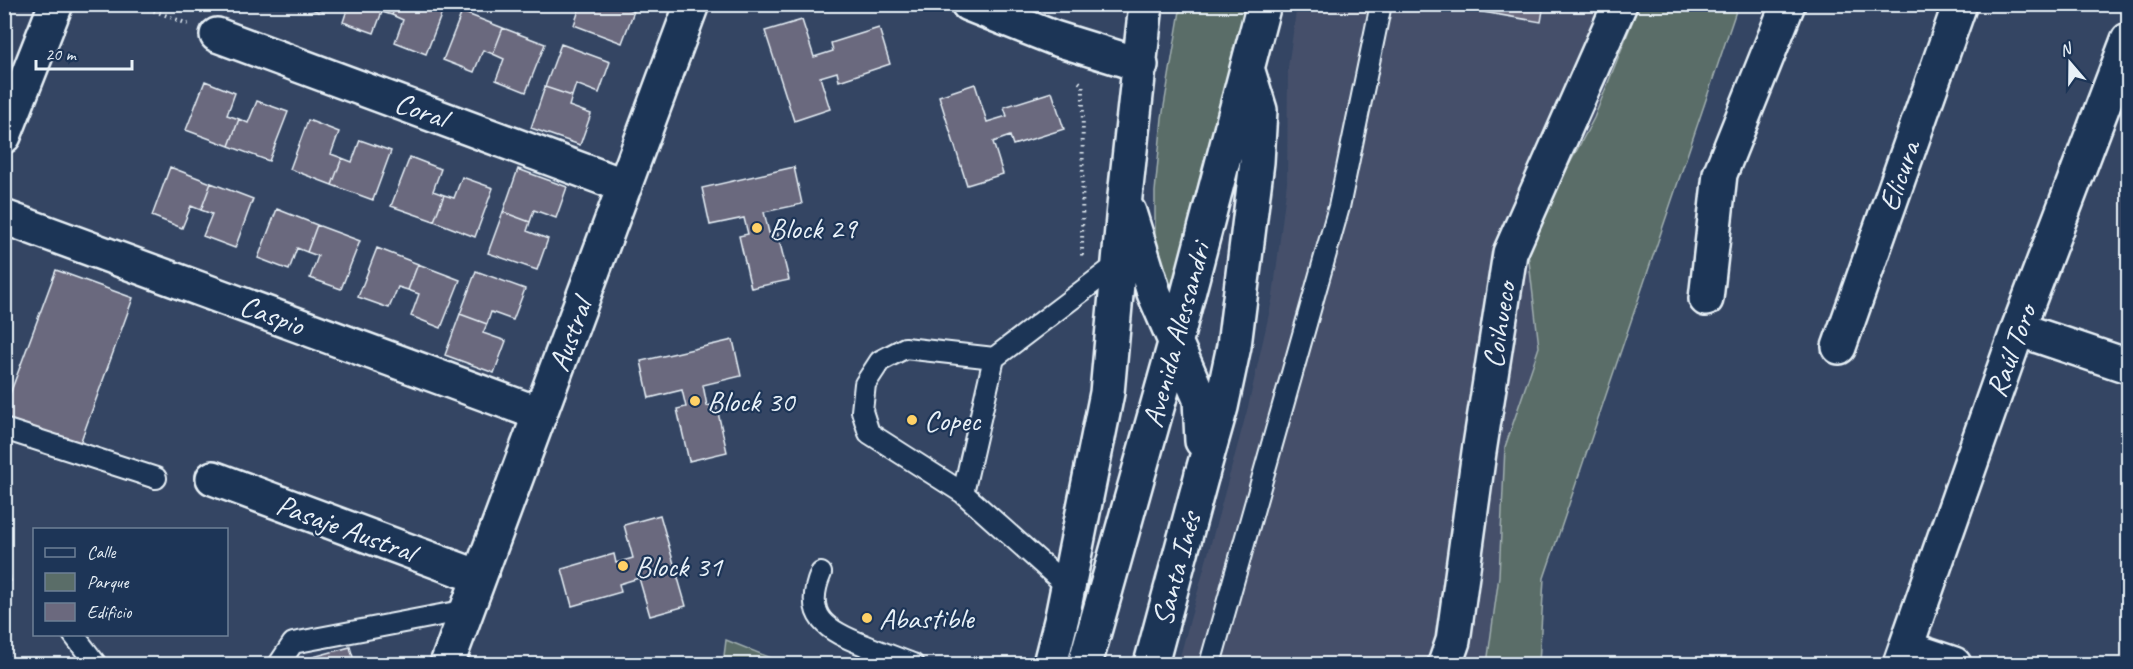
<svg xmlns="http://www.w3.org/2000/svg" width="2133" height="669" viewBox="0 0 2133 669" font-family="Caveat,sans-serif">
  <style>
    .built { fill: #44506b }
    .green { fill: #5a6d68; stroke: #a1afb0; stroke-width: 1.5 }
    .building { fill: #6b697e; stroke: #e8f1f8; stroke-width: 1.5 }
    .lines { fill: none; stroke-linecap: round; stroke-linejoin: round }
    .service-casing { stroke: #e8f1f8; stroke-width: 24 }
    .minor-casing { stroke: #e8f1f8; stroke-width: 38 }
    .tertiary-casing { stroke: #e8f1f8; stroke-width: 38 }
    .secondary-casing { stroke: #e8f1f8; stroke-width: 38 }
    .primary-casing { stroke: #e8f1f8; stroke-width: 38 }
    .path { stroke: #e8f1f8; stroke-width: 4; stroke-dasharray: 1.5 4.5; stroke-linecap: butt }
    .service { stroke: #1d3557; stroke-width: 20 }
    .minor { stroke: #1d3557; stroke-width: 33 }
    .tertiary { stroke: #1d3557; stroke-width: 33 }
    .secondary { stroke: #1d3557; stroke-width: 33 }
    .primary { stroke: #1d3557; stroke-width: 33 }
    .poi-dot { fill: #ffd166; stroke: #1d3557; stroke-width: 2 }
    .labels { text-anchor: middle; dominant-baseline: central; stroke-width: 4.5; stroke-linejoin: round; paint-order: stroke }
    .street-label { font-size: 30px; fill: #e8f1f8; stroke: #1d3557 }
    .poi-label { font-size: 30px; fill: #e8f1f8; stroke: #1d3557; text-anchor: start }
  </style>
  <rect width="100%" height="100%" fill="#344563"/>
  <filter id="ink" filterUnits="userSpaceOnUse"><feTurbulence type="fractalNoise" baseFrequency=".0167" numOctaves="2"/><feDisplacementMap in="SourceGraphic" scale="12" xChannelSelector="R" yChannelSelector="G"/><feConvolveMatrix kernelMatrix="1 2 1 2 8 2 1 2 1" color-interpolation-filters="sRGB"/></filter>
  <g filter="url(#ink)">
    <path class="built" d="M1297,5h342l-45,113 -67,126 12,103 -34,100 -6,129 -12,88h-309l70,-257 25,-111 14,-114 1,-115z"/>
    <path class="green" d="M1181,5h68l-73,284 -12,-11 -9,-39v-47l7,-74z
      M1639,5h99l-194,573 -5,86h-52l12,-88 6,-129 34,-100 -12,-103 67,-126z
      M726,640l60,24h-63z"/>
    <path class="building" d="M300,4h22l-3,8z
      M349,4h47l-4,11 -10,-3 -8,21 -31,-11z
      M396,4l49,1 -19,49 -31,-12 8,-22 -11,-5z
      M581,4h33l20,7 -12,32 -48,-18z
      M1437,4h107l-3,18z
      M462,12l41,16 -10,26 -10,-4 -9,22 -31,-12z
      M802,20l12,37 19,-6 -2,-8 48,-15 11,36 -51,17 -2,-9 -17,5 10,32 -36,12 -29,-90z
      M503,28l42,16 -19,48 -30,-12 8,-21 -11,-5z
      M561,44l49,18 -11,31 -23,-9 -4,12 -27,-9z
      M205,81l30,12 -8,22 12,4 -10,27 -43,-16z
      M975,84l12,38 20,-6 -3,-9 48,-15 12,37 -51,16 -3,-9 -17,6 10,32 -36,11 -28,-89z
      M545,87l27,9 -3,10 22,8 -11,31 -49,-17z
      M257,101l31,11 -19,49 -40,-15 10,-27 9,4z
      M308,120l31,12 -8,22 11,4 -10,27 -42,-16z
      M360,140l31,11 -18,49 -41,-15 10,-27 10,4z
      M410,157l31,12 -8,22 11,4 -10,26 -43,-15z
      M170,167l41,16 -10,27 -10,-4 -9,22 -30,-12z
      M794,167l8,37 -38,8 5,21 8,-2 12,49 -38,8 -12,-52 9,-2 -4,-16 -34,7 -8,-37z
      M518,169l49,18 -11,31 -22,-8 -4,12 -27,-10z
      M462,177l31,11 -18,49 -41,-16 10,-26 10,3z
      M211,183l42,16 -18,49 -32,-12 9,-22 -11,-4z
      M277,209l40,16 -10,27 -10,-4 -8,22 -31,-12z
      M503,212l27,10 -3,9 21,8 -11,31 -49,-17z
      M317,225l43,16 -19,48 -31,-11 8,-22 -11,-4z
      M377,248l41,16 -10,26 -10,-3 -9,21 -31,-11z
      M418,264l42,16 -19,48 -30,-12 8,-22 -11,-4z
      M56,270l77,28 -54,148 -75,-27v-9z
      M476,271l49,18 -12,31 -22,-8 -4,12 -27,-10z
      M460,314l27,10 -4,9 23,8 -12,32 -49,-18z
      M733,340l8,36 -38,9 4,21 9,-2 11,48 -38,9 -12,-52 9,-2 -4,-17 -33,8 -8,-37z
      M660,515l26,91 -36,10 -11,-38 -20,6 2,8 -49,14 -10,-37 52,-15 2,9 17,-5 -9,-33z
      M4,557l7,24 -7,2z
      M350,647l5,17h-40l-2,-7z"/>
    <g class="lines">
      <defs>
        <path id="service" d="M4,429l152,49
          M963,493l-94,-60 -7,-22 3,-27 15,-23 25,-13 89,10
          M821,573c-19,44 7,58 43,72 16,7 33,13 49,19
          M1068,587l-105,-94 31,-135 125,-95
          M73,634l23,30
          M279,664l14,-21 174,-33
          M1210,664l129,-457 42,-203"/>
        <path id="minor" d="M217,35l408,151
          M4,136l52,-132
          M4,217l536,197
          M1706,299l14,-125 68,-170
          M2018,329l110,37
          M1839,347l121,-343
          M213,478l266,99
          M1906,648l48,16
          M447,664l245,-660
          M1445,664l8,-23 26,-189 31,-199 110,-249
          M1900,664l118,-335 110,-289"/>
        <path id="tertiary" d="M968,4l86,34 87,27"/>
        <path id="secondary" d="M1151,664l51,-190"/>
        <path id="primary" d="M1129,212l25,81 46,106 2,42
          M1202,474l19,-67 13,-61 23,-184 3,-52 -12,-39
          M1050,664l12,-47 45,-224 18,-197 21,-192
          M1085,664l91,-324 88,-336"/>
      </defs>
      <use href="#service" class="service-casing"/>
      <use href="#minor" class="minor-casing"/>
      <use href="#tertiary" class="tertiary-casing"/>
      <use href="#secondary" class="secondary-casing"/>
      <use href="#primary" class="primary-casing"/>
      <path class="path" d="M137,4l51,20
        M1079,82l4,3 -1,174"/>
      <use href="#service" class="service"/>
      <use href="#minor" class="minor"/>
      <use href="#tertiary" class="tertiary"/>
      <use href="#secondary" class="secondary"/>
      <use href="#primary" class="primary"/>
    </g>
  </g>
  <g class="poi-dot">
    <circle cx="757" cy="228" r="6"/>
    <circle cx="695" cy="401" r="6"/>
    <circle cx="912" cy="420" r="6"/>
    <circle cx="623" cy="566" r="6"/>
    <circle cx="867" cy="618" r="6"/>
  </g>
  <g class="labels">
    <g class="street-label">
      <text transform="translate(421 110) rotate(20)">Coral</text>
      <text transform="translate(1899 176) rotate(-71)">Elicura</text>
      <text transform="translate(272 315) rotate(20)">Caspio</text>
      <text transform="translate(1499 325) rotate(-81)">Coihueco</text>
      <text transform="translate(570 335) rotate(-70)">Austral</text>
      <text transform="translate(1176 335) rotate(-75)">Avenida Alessandri</text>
      <text transform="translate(2011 351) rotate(-70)">Raúl Toro</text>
      <text transform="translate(346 528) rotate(20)">Pasaje Austral</text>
      <text transform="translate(1176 569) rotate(-75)">Santa Inés</text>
    </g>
    <g class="poi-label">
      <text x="769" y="228">Block 29</text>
      <text x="707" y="401">Block 30</text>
      <text x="924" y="420">Copec</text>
      <text x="635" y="566">Block 31</text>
      <text x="879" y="618">Abastible</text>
    </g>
  </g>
  <rect width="2133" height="669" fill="none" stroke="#1d3557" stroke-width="24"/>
  <rect x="12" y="12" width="2109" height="645" fill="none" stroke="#e8f1f8" stroke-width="2" filter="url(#ink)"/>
  <rect x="33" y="528" width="195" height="108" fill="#1d3557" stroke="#6e8097" stroke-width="1.5"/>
  <rect x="45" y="548" width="30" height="9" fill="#1d3557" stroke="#6e8097" stroke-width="1.5"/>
  <text x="87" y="558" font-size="18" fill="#e8f1f8">Calle</text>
  <rect x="45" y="573" width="30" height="18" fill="#5a6d68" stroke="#6e8097" stroke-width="1.5"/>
  <text x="87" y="588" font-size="18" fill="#e8f1f8">Parque</text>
  <rect x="45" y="603" width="30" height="18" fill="#6b697e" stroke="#6e8097" stroke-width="1.5"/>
  <text x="87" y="618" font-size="18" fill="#e8f1f8">Edificio</text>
  <g transform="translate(2070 63) rotate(340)" stroke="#1d3557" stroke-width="4.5" paint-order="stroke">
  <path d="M0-4.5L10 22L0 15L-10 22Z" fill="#e8f1f8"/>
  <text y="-9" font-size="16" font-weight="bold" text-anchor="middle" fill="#e8f1f8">N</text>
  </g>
  <path d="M36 60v9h96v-9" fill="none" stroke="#e8f1f8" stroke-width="3"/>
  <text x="45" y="60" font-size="18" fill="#e8f1f8" stroke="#1d3557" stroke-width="4.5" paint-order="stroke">20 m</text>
</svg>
